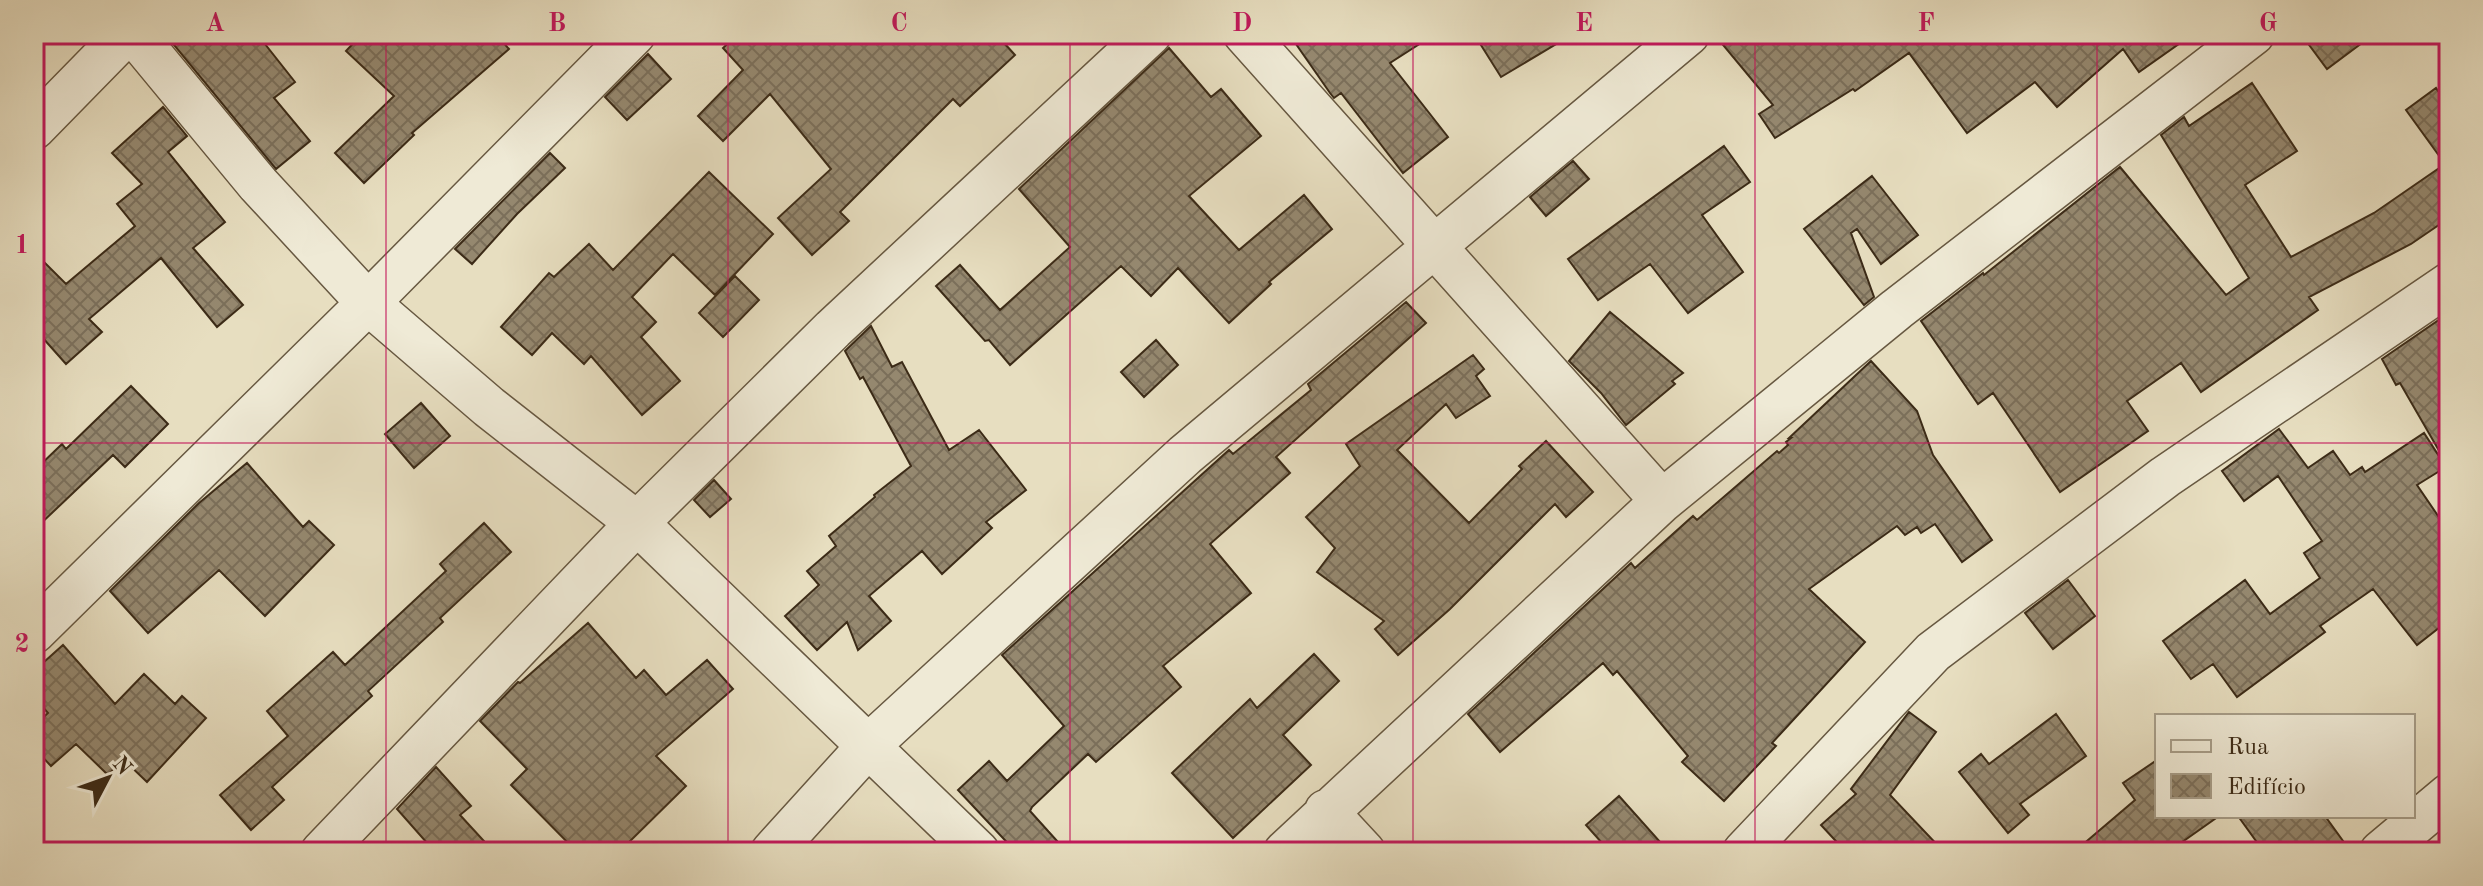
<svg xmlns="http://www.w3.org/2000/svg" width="2483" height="886" viewBox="0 0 2483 886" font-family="'Old Standard TT',serif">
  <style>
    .building { fill: url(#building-cross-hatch); stroke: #3c2b17; stroke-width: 2 }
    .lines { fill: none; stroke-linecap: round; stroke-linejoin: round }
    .minor-casing { stroke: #675841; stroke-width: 45 }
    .minor { stroke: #efead6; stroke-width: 42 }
    .grid { fill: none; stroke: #c2185b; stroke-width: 2; stroke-opacity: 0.55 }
    .neatline { fill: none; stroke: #c2185b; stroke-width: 3 }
    .grid-label { font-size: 26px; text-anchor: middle; font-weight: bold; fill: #c2185b }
  </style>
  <defs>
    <pattern id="building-cross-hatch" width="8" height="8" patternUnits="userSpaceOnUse" patternTransform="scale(2)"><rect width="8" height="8" fill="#95886f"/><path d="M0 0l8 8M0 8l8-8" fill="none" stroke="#7b6f5a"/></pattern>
  </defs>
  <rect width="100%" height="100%" fill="#e7dec0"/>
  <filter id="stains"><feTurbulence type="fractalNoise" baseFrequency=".0025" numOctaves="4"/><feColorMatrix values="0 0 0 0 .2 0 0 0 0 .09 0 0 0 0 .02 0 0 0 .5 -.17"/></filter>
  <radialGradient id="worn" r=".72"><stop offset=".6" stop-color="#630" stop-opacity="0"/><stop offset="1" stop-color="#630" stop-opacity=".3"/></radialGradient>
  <path class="building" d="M188,34h69l38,48 -21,16 36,43 -34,28 -102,-124z
    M362,34h134l13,15 -97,84 2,2 -50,48 -29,-30 59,-57 -48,-45z
    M738,34h258l19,21 -55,51 -7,-7 -113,113 9,9 -37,34 -34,-37 53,-49 -61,-75 -47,47 -25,-25 45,-46 -20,-22z
    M1289,34h146l-45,29 58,74 -45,36 -62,-80 -7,5 -4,-5z
    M1474,34h99l-72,43z
    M1714,34h479l-54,38 -16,-23 -66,58 -22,-25 -68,51 -58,-80 -54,38 -2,-2 -78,49 -16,-24 14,-9z
    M2301,34h73l-47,35z
    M1169,48l42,49 10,-8 40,47 -72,60 50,54 65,-55 28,34 -63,53 2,2 -42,39 -51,-55 -27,28 -30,-30 -111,99 -21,-25 -4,1 -49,-55 24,-21 40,45 70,-63 -51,-58z
    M648,54l23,25 -44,41 -22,-23z
    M2252,83l45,68 -52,34 46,72 83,-44 71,-49 -39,-54 30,-22 13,19v111l-38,26 -102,53 9,13 -117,82 -20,-29 -54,38 21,30 -88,61 -67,-99 -15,11 -57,-83 62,-48 1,2 136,-108 106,128 23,-17 -88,-143 23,-18 5,9z
    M163,107l24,29 -19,16 57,70 -32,26 50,57 -26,22 -56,-69 -72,61 13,13 -36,32 -32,-36v-76l32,32 69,-58 -18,-22 25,-20 -30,-31z
    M1724,146l26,36 -48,33 41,57 -55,41 -38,-49 -52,36 -30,-41z
    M550,153l15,15 -48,46 -45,50 -17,-15z
    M1573,161l16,18 -43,37 -16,-19z
    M709,172l64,62 -58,61 -42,-41 -41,43 24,25 -15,15 39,44 -38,34 -51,-59 -7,8 -32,-31 -20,22 -31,-28 48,-54 5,4 35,-33 24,26z
    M1872,176l46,59 -37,29 -24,-35 -6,4 23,64 -10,8 -60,-76z
    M735,276l24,24 -36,37 -24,-24z
    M1406,302l20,21 -150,134 14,16 -80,71 41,49 -88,73 18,21 -85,75 -8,-8 -56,53 -2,4 37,41h-51l-58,-62 31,-29 18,20 57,-55 -62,-71 227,-205 4,4 78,-64 -3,-6z
    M1610,312l73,61 -11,8 3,3 -49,41 -25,-32 -32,-32z
    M2449,313v155l-49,-85 -4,2 -14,-26z
    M871,326l21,41 10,-5 47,88 30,-20 47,60 -40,32 6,6 -50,46 -20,-23 -53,45 22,25 -33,29 -11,-28 -30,28 -32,-34 34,-31 -12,-14 29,-25 -7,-10 46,-39 -1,-2 37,-29 -48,-89 -3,2 -15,-28z
    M1156,340l22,25 -34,32 -23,-25z
    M1473,355l11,14 -8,7 14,20 -34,22 -10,-14 -49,46 72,73 53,-54 -3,-3 27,-25 47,51 -27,25 -11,-13 -105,105 -52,46 -23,-26 9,-8 -67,-49 18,-24 -29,-31 54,-51 -14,-22z
    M1871,361l46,50 16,44 59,85 -30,22 -27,-38 -14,9 -4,-6 -12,8 -8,-9 -88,63 56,53 -93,101 4,3 -52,55 -42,-39 6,-6 -71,-85 -4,4 -10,-12 -103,89 -32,-38 163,-151 4,5 58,-52 4,4 80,-69 2,2 9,-8 -2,-3 5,-4h-2z
    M131,386l37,38 -43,43 -12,-12 -79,75v-59l28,-27 4,5z
    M421,403l29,33 -36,32 -29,-34z
    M2279,429l29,39 25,-17 17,24 12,-8 3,5 59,-39 22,34 -29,18 32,47v88l-32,25 -44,-56 -53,37 5,6 -88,65 -24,-33 -22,15 -28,-38 82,-61 25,34 50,-36 -16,-25 18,-12 -44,-65 -34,25 -22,-30z
    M247,463l56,64 6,-6 25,24 -69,71 -46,-46 -71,63 -38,-42 89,-88z
    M714,480l17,19 -21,18 -16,-17z
    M484,523l27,29 -71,66 3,4 -75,69 4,5 -100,91 12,13 -33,30 -31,-35 68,-59 -21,-25 66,-59 12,13 101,-94 -6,-7z
    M2068,580l27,36 -42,33 -28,-36z
    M588,623l48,55 8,-8 22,25 41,-35 26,29 -77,67 30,30 -67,66h-42l-66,-67 16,-16 -47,-48 38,-39 2,1z
    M63,645l52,59 29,-30 31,30 7,-8 24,22 -59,64 -24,-23 -15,16 -32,-31 -25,22 -17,-18v-22l14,-13 -14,-16v-26z
    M1314,654l25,27 -56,54 28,30 -78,73 -61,-65 78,-74 7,9z
    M1909,712l27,20 -46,63 54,57h-98l-25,-27 35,-31 -5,-5z
    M2056,714l30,42 -66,48 9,11 -21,18 -49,-61 22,-18 8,10z
    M2157,760v56h62l-51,36h-94l61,-52 -12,-17z
    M436,767l35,39 -11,9 34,37h-59l-38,-43z
    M1619,796l50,56h-59l-24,-27z
    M2238,816h87l26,36h-87z"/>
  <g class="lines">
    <defs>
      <path id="minor" d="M134,34l124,150 110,119 121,104 148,116 341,329
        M1245,34l417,467
        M34,128l92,-94
        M34,632l334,-329 266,-269
        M1326,811l38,41
        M322,852l315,-329 196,-194 317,-295
        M772,852l97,-107 316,-290 503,-421
        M1285,852l377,-351 235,-192 356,-275
        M1744,852l189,-200 232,-175 284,-193
        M2381,852l68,-57"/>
    </defs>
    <use href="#minor" class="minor-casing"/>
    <use href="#minor" class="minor"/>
  </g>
  <path class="grid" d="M386,34v818M728,34v818M1070,34v818M1413,34v818M1755,34v818M2097,34v818M34,443h2415"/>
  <rect width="2483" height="886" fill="none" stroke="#e7dec0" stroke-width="88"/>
  <rect x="2155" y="714" width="260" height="104" fill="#efead6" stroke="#a79e8a" stroke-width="2"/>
  <rect x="2171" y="740" width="40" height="12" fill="#efead6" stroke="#a79e8a" stroke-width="2"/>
  <text x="2227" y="754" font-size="24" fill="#3c2b17">Rua</text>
  <rect x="2171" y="774" width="40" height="24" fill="url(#building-cross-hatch)" stroke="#a79e8a" stroke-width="2"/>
  <text x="2227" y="794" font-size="24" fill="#3c2b17">Edifício</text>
  <g transform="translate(108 778) rotate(49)" stroke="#efead6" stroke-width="6" paint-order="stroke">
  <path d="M0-6L14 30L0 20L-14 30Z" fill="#3c2b17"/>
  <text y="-12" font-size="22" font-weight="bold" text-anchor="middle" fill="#3c2b17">N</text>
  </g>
  <rect x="44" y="44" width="2395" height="798" class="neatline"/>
  <g class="grid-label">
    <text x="215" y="31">A</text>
    <text x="557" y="31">B</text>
    <text x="899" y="31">C</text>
    <text x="1242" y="31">D</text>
    <text x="1584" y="31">E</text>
    <text x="1926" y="31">F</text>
    <text x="2268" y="31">G</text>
    <text x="22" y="253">1</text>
    <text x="22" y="652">2</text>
  </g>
  <rect width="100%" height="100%" filter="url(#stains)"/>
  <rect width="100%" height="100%" fill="url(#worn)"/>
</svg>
